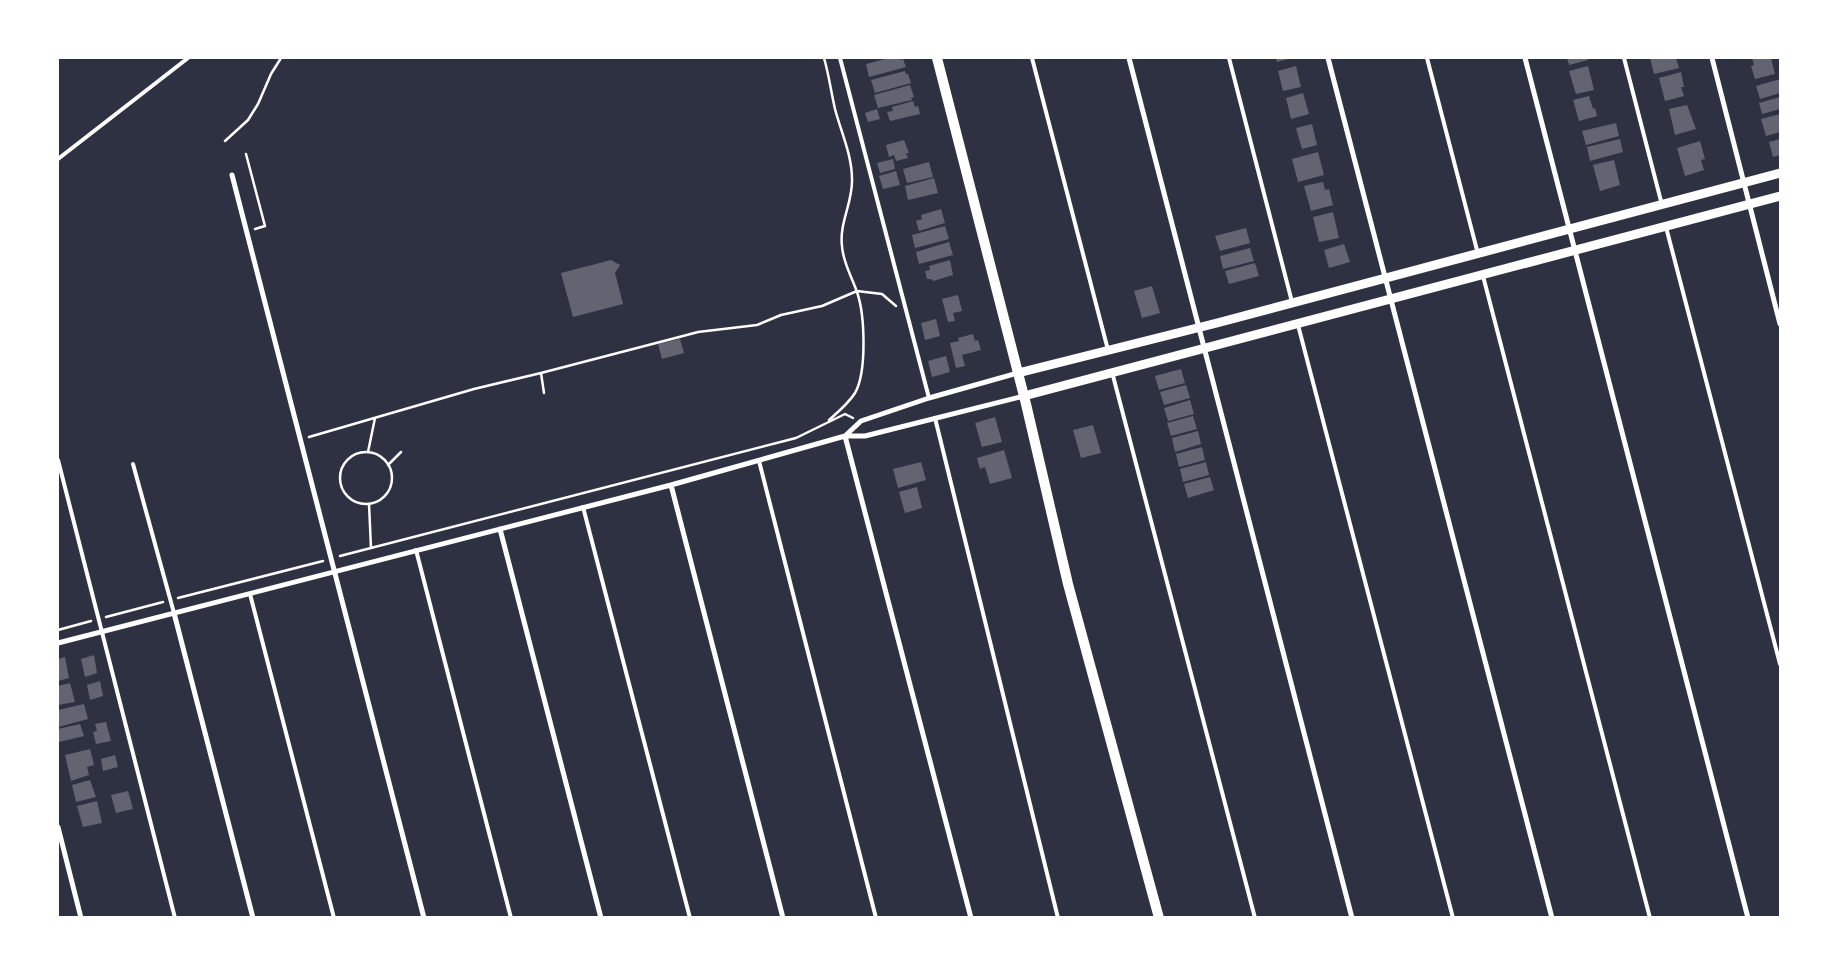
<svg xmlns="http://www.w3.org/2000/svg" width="1838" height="975" viewBox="0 0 1838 975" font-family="'Space Grotesk',sans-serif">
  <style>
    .building { fill: #626471 }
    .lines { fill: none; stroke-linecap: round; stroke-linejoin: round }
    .path { stroke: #fff; stroke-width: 2.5 }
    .service { stroke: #fff; stroke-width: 4 }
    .minor { stroke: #fff; stroke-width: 5 }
    .tertiary { stroke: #fff; stroke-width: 9 }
    .secondary { stroke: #fff; stroke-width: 10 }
  </style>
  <rect width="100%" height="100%" fill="#2d3142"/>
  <path class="building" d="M889,58h11v2l3,-1 3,8 -37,10 -3,-13z
    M1276,58h16l-15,4z
    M1567,58h21v2l-19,5z
    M1650,58h26l3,10 -25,6z
    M1752,58h19l4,16 -20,5 -4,-13 3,-1z
    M1296,66l5,21 -18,4 -5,-20z
    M1588,66l6,24 -18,4 -7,-23z
    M905,71l1,3h2l3,9 -36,10 -4,-13z
    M1681,72l3,15h-3l3,9 -19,5 -6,-23z
    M1780,79v14l-20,6 -4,-13z
    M910,85l4,12 -3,1 1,2 -34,8 -4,-13z
    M1303,93l6,21 -18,5 -5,-21z
    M1589,96l4,13 2,-1 2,8 -18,5 -6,-21z
    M1780,97v12l-18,5 -3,-11z
    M913,101l2,6 3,-1 2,8 -30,7 -3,-9 6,-1 -1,-4z
    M1687,105l9,24 -21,6 -6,-26z
    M877,109l3,10 -12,3 -3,-9z
    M1780,114v18l-14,4 -5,-17z
    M1616,123l3,13 -33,9 -4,-14z
    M1312,124l5,21 -15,4 -6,-21z
    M1620,139l3,13 -33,9 -3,-14z
    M1780,139v16l-7,2 -4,-15z
    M904,140l5,13h-3l2,5 -12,3 -2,-6 -5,2 -3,-12z
    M1700,141l5,18 -4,1 3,10 -19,6 -8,-28z
    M1318,152l6,23 -26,7 -6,-23z
    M893,159l2,10 -15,4 -3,-10z
    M1614,160l6,25 -20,6 -7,-26z
    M929,162l4,15 -26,6 -4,-14z
    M896,171l4,14 -17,4 -4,-13z
    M934,178l4,15 -30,7 -3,-14z
    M1323,182l2,8 4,-1 4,16 -22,6 -7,-25z
    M941,209l4,14 -26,8 -3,-10 6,-2 -1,-4z
    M1333,212l6,26 -20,4 -6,-25z
    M945,226l4,13 -34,9 -3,-13z
    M1246,228l4,15 -30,8 -5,-15z
    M949,242l4,13 -34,9 -3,-12z
    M1344,244l6,18 -21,6 -5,-18z
    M1250,248l4,13 -31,8 -3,-13z
    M611,260l9,5 -5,8 8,31 -50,13 -12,-44z
    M950,260l3,15 -20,6 -2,-2h-4l-2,-8 5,-1 -1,-4z
    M1255,263l4,13 -30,8 -4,-13z
    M1152,286l8,27 -18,5 -8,-27z
    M958,295l4,16 -9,2 2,8 -7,1 -6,-23z
    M936,319l4,17 -15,4 -4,-17z
    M973,334l2,7 3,-1 3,10 -19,5 3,11 -9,2 -6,-25 9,-2 -1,-3z
    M680,339l4,14 -22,6 -4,-15z
    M946,356l4,16 -18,5 -4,-16z
    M1181,369l4,14 -26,7 -4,-14z
    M1186,385l4,13 -26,7 -4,-13z
    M1190,400l4,14 -26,7 -4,-13z
    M1193,416l4,13 -26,7 -4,-13z
    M995,417l7,25 -20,5 -7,-24z
    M1093,425l8,28 -20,5 -8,-28z
    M1198,431l3,13 -26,8 -3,-14z
    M1202,447l3,13 -26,7 -3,-13z
    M1004,450l8,28 -22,6 -5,-17 -5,2 -3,-11z
    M921,462l5,18 -28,8 -5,-19z
    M1206,462l3,13 -26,7 -3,-13z
    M1210,477l4,13 -26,8 -4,-14z
    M917,487l5,21 -17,5 -6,-21z
    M94,655l3,18 -12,4 -4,-18z
    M65,657l4,21 -11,3v-22z
    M100,681l3,15 -13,4 -3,-15z
    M70,683l5,19 -17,3v-19z
    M84,704l4,15 -30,8v-17z
    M106,722l5,19 -15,3 -3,-12 4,-1 -2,-7z
    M80,724l4,12 -25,6 -1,-13z
    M90,749l4,16 -7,2 2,8 -18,6 -6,-26z
    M115,755l3,12 -15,4 -2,-12z
    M90,780l6,17 -20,5 -4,-17z
    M128,791l5,18 -17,4 -5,-18z
    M97,801l5,22 -19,4 -6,-21z"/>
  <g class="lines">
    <path class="path" d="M824,58c5,17 7,34 11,51 6,23 17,46 17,70 1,23 -13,44 -10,67 1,17 10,31 15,46 8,23 10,80 -2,101 -7,11 -17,19 -26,27
      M225,141l23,-21 10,-16 13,-30 10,-16
      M246,154l19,72 -10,3
      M541,373l3,20
      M309,437l165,-48 67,-16 142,-37 15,-4 59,-7 24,-10 41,-9 35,-15 25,3 14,12
      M368,452l7,-34
      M340 478a26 26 0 1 1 52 0a26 26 0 1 1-52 0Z
      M388,465l13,-13
      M369,504l2,44
      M340,556l456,-118 49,-24 8,4
      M178,598l145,-37
      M106,617l57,-15
      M58,630l33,-9"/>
    <path class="service" d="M840,58l89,340
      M1032,58l76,292
      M1229,58l63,244
      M1427,58l51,196
      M1624,58l38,147
      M58,159l130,-101
      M1666,227l114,437
      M1483,276l167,642
      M1298,325l155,593
      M1112,372l143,546
      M935,418l123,500
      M58,460l117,458
      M759,461l117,457
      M133,464l41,149
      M583,507l107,411
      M416,550l95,368
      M250,594l84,324"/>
    <path class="minor" d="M1129,58l223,860
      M1328,58l224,860
      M1525,58l223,860
      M1712,58l68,266
      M232,175l192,743
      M845,436l126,482
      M845,436l16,-15 68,-23 89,-25
      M671,485l112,433
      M500,529l101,389
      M174,613l79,305
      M58,643l613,-158 174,-49h20l159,-40
      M58,827l23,91"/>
    <path class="tertiary" d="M1018,373l199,-50 563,-150
      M1024,396l756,-200"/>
    <path class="secondary" d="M937,58l89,346 42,180 91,334"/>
  </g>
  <rect width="1838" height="975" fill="none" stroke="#ffffff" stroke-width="118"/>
</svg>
